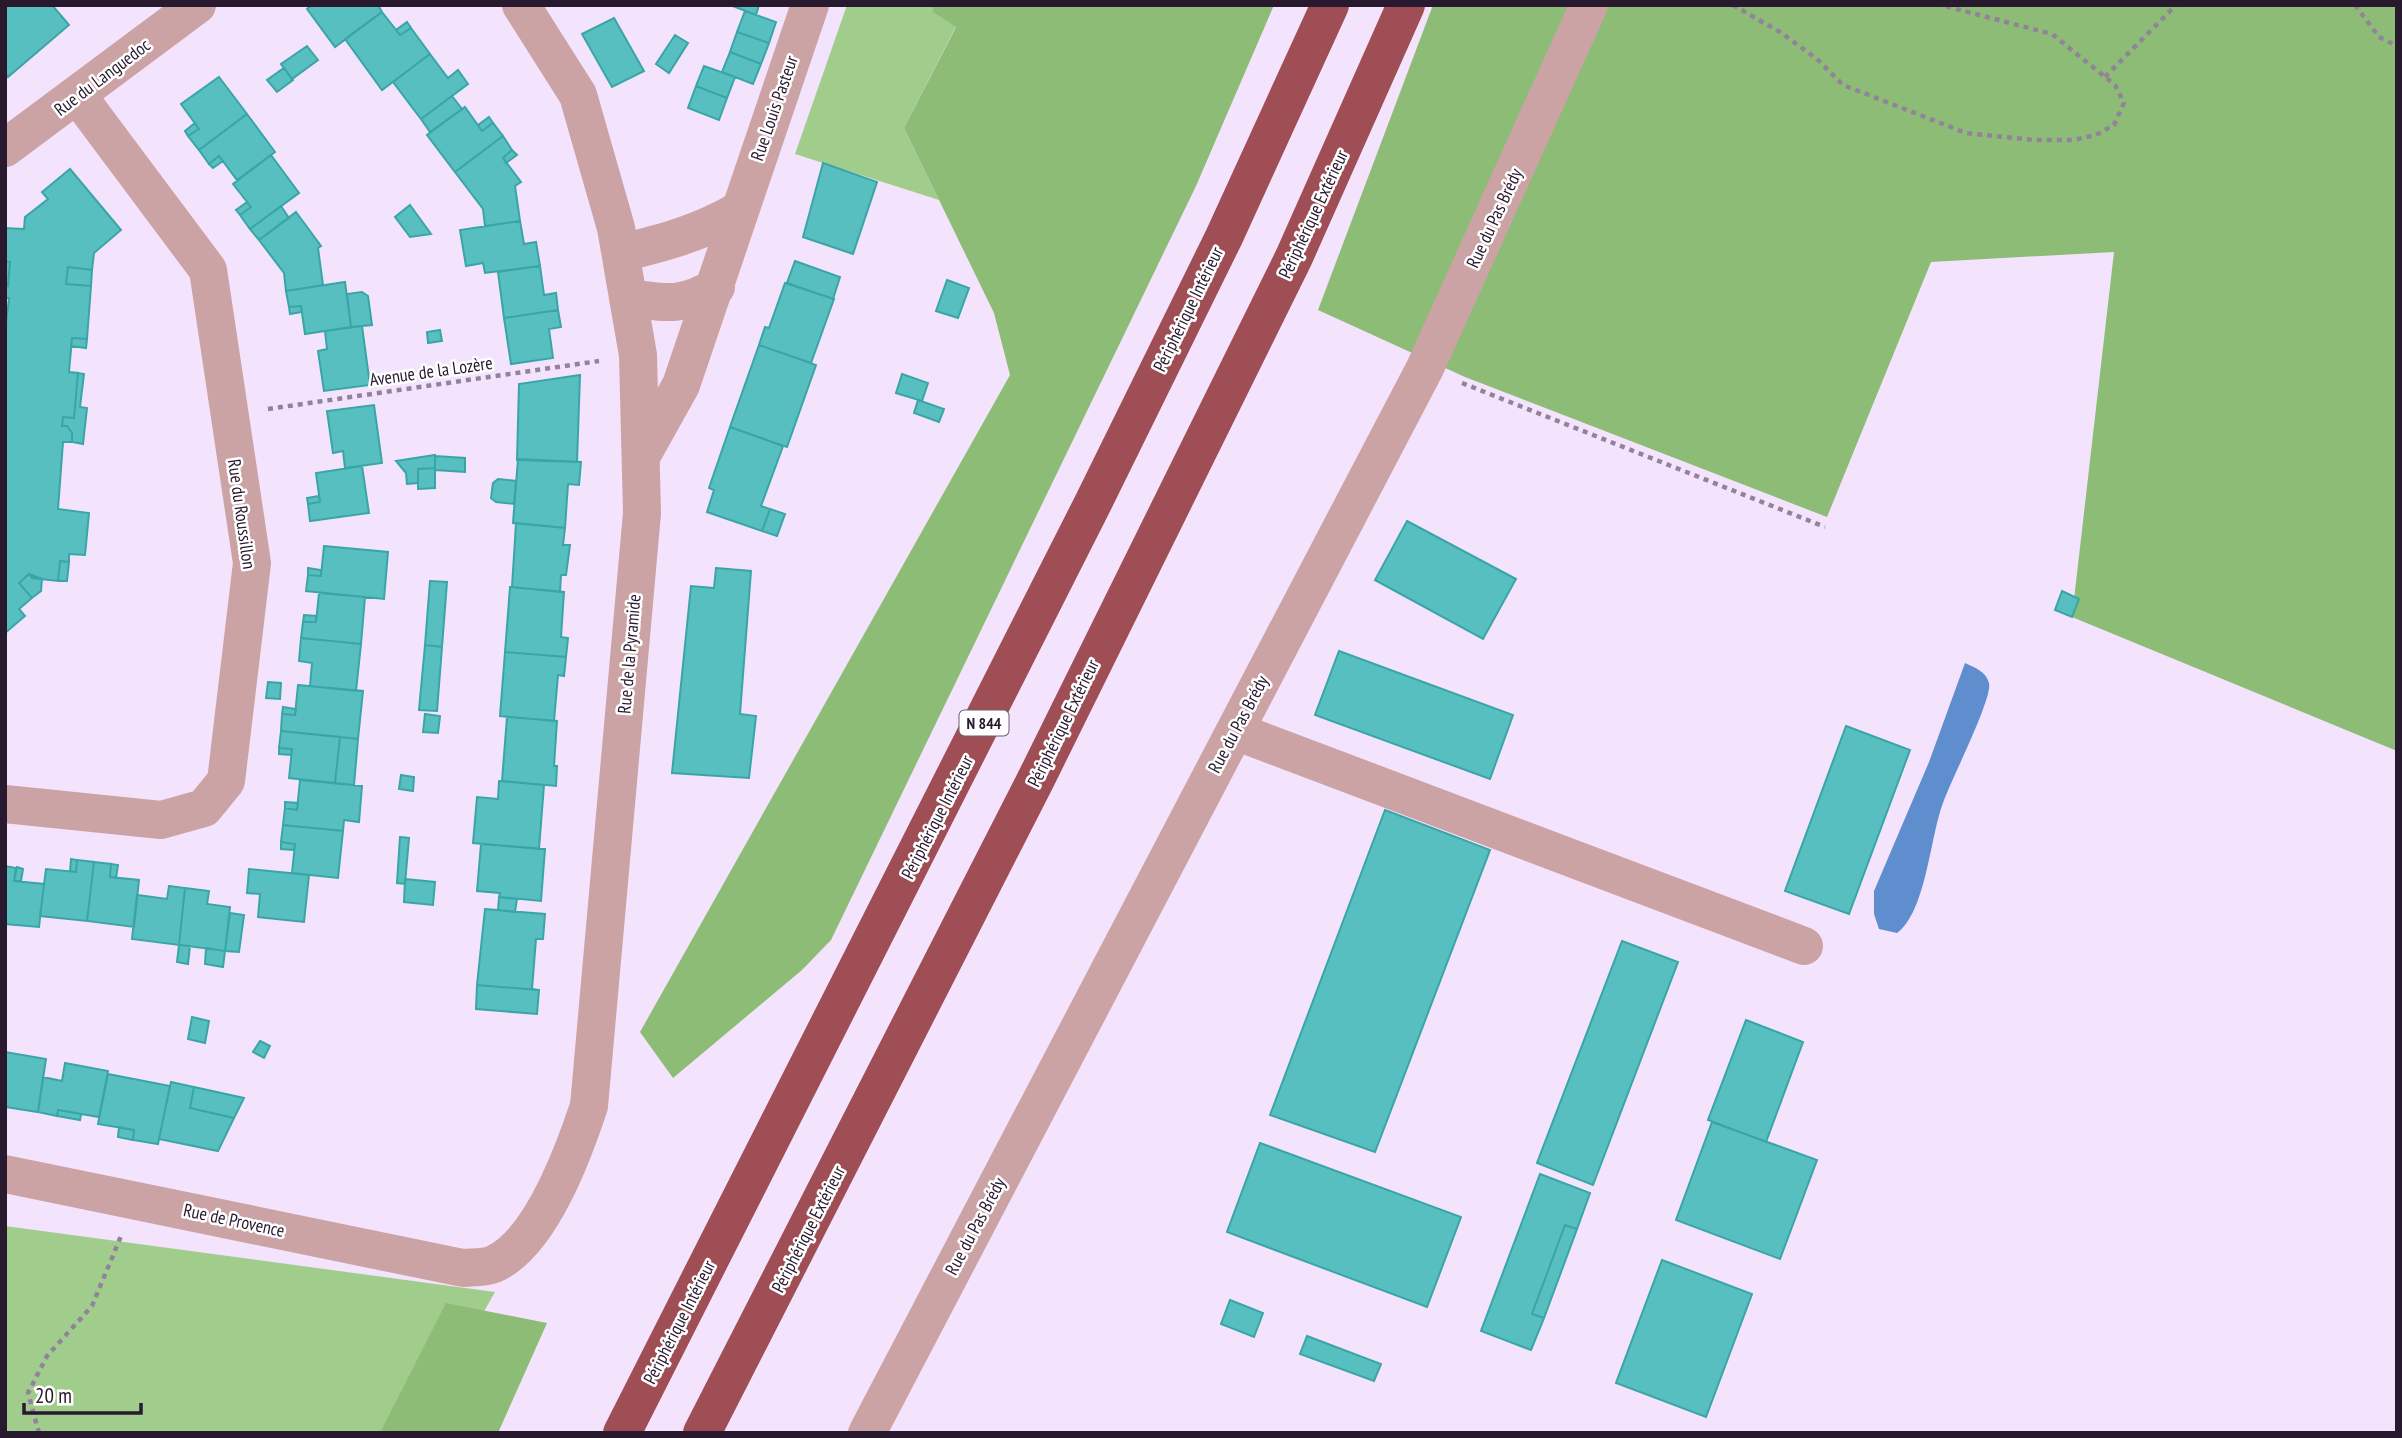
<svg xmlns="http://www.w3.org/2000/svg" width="2402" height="1438" viewBox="0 0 2402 1438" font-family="'PT Sans Narrow',sans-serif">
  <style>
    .green { fill: #a1cd8c }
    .forest { fill: #8cbc76 }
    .water { fill: #5f8ece }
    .building { fill: #58bfc0; stroke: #3aa5a6; stroke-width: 2 }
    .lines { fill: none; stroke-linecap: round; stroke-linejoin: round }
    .path { stroke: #93839a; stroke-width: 4.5; stroke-dasharray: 5 5; stroke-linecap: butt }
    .minor { stroke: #cca3a4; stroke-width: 38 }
    .highway { stroke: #a04e55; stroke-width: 38 }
    .labels { text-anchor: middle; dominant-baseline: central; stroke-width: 5; stroke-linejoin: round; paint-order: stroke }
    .shield { fill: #fff; stroke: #695e6d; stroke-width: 2 }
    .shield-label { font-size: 16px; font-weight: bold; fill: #29192f }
    .street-label { font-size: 18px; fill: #29192f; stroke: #fff }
  </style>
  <rect width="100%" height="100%" fill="#f4e3fc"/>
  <path class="green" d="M847,5h86l1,7 22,14 -52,102 35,72 -144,-46z
    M5,1226l490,66 -80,141h-410z"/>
  <path class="forest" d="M933,5h341l-78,181 -365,754 -29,30 -129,108 -33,-46 370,-657 -16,-62 -90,-185 52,-101 -23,-15z
    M1433,5h964v746l-325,-134 42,-365 -183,10 -104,255 -362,-140 -147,-67z
    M446,1303l101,20 -49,110h-118z"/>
  <path class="water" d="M1965,663c10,5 21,8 24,20 4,15 -39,99 -46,120 -13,34 -17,109 -46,130l-18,-4 -5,-15v-23l55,-129z"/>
  <path class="building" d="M5,5h47l17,20 -61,52 -3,-4z
    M312,5h66l4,7 -47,35 -28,-38z
    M730,5h29l-3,10z
    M745,11l31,11 -7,21 -32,-11z
    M382,12l18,23 11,-7 19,26 -48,36 -37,-51z
    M614,18l30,53 -32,16 -30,-53z
    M407,22l4,6 -11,7 -4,-5z
    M737,32l32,11 -8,21 -31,-12z
    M675,35l13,8 -19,30 -13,-9z
    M307,46l11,14 -26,19 -11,-15z
    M730,52l31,12 -8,20 -31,-12z
    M430,54l18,24 10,-8 10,14 -47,35 -28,-37z
    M704,66l31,11 -8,21 -31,-12z
    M284,68l9,12 -16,12 -10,-12z
    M219,77l28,37 -48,36 -11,-14 11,-7 -18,-25z
    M696,86l31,12 -8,22 -31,-12z
    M452,96l10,13 -32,23 -9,-13z
    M465,107l17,24 11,-8 10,13 -48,36 -28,-37z
    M247,114l28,38 -38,28 -18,-24 -10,8 -10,-14z
    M489,117l4,6 -11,8 -4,-6z
    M195,123l4,6 -11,7 -3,-5z
    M503,136l9,14 -9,8 18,24 -6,4 5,35 -35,5 -2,-17 -28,-37z
    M512,150l5,5 -11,8 -3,-5z
    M271,155l28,38 -49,36 -10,-14 11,-8 -18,-23z
    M219,156l4,5 -10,7 -4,-4z
    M823,163l54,19 -24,72 -50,-17z
    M70,169l51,61 -27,23 -2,17 -24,-3 -2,17 25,2 -4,53 -15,-1 -3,34 9,1 -4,45 -11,-1 -1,9h5l5,7v9h-9l-5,67 31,4 -4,42 -16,-1v8l-9,-1 -2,20 -26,-3 -3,-4 -10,9 13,15 -13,11 6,7 -20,17v-301l4,-34h-4v-12h3l2,-24 -5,-1v-33l19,1 1,-12 23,-18 -6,-7z
    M247,202l4,5 -11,8 -4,-5z
    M410,205l21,29 -21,3 -15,-20z
    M281,206l8,12 -30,22 -9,-11z
    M296,212l25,34 -3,2 5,37 -37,6 -2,-18 -25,-33z
    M520,221l4,23 12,-2 4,24 -55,7 -2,-10 -17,3 -6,-36z
    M5,261l5,1 -2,24h-3z
    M795,261l45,16 -7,22 -46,-16z
    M540,266l4,29 12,-2 2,17 -54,8 -6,-46z
    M68,267l24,3 -1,16 -25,-2z
    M947,280l22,8 -11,30 -22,-7z
    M345,282l6,45 -46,7 -4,-28 -12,1 -3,-16z
    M785,283l49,16 -23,64 -52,-18 6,-18 4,1z
    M362,292l6,4 4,29 -21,2 -4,-33z
    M301,306l1,6 -12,2 -1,-7z
    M558,310l3,17 -12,2 4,29 -42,6 -7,-46z
    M362,326l8,59 -46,6 -6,-40 9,-2 -2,-18z
    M440,330l2,11 -14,2 -1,-11z
    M72,338l15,1 -1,9 -15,-2z
    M759,345l57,20 -29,82 -57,-20z
    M78,373l6,1 -4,33 7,1 -4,36 -11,-2v-9l-5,-7h-5l1,-9 11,1z
    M902,374l26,9 -6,18 -26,-8z
    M580,375l-3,87 -60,-2 2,-76z
    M918,400l26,9 -5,13 -25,-9z
    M374,405l8,58 -37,5 -2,-17 -10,2 -6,-42z
    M730,427l53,19 -22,60 9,3 -8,22 -55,-19 7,-22 -5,-2z
    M435,455v13l-17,1v14l-11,1 -1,-11 -10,-12z
    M435,456l30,2v14l-30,-2z
    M518,459l63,3 -2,23 -11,-1 -3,44 -52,-5z
    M362,466l7,47 -59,8 -2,-17 12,-2 -4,-29z
    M435,468v20l-17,1v-20z
    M498,479l18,2 -2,23 -18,-2 -5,-4 2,-15z
    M319,496l1,6 -12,2 -1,-6z
    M770,509l15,5 -8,22 -15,-5z
    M1407,521l109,58 -33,60 -108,-59z
    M516,523l49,5 -2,17h7l-4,30h-5l-1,17 -48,-5z
    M324,546l64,6 -4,47 -78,-8 2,-16 13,1z
    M60,561l9,1 -2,19h-9z
    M308,568l13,2v6l-13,-1z
    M716,568l35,3 -11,143 16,2 -7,62 -77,-5 19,-187 23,2z
    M29,574l13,5 -1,12 -9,7 -13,-15z
    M430,581l17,1 -5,65 -17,-2z
    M510,587l54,5 -3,45 7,1 -2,19 -61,-5z
    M2062,591l17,8 -7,18 -17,-7z
    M319,593l46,4 -4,47 -60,-6 2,-16h13z
    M304,615l12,1v6h-13z
    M301,638l60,6 -5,47 -46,-5 2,-23 -13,-2z
    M425,645l17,2 -5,64 -18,-1z
    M1339,651l174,64 -23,64 -175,-64z
    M505,652l61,5 -2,19 -6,-1 -4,46 -54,-5z
    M268,682l13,1 -1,16 -14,-1z
    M298,685l65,6 -5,48 -77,-8 1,-17 13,1z
    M283,707l13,2 -1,6 -13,-1z
    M425,714l15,2 -2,17 -15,-1z
    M507,717l50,4 -3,45h3l-1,20 -54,-5z
    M1846,726l64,24 -61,164 -64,-23z
    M281,731l59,6 -5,46 -46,-5 3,-29 -13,-1z
    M340,737l18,2 -4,46 -19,-2z
    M279,748l13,1 -1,6 -12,-1z
    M401,775l13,2 -1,14 -14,-2z
    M300,780l62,6 -3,36 -15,-2 -1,11 -60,-6 2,-17 12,2z
    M499,781l45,4 -5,64 -66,-6 4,-46 21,2z
    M285,802l13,1 -1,7 -12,-2z
    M1385,810l105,40 -115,302 -105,-37z
    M283,825l60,6 -5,47 -46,-5 3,-29 -14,-2z
    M400,837l9,1 -4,46 -8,-1z
    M281,842l14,2 -1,6 -13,-1z
    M481,844l64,5 -4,52 -42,-4 1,-4 -23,-2z
    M71,859l6,1 -1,12h-6z
    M77,860l17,2 -7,59 -47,-5 6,-47 30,3z
    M94,862l17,2 -1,13 29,3 -5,47 -47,-6z
    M111,864l7,1 -2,13 -6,-1z
    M5,866l11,2 -2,13 30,3 -5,43 -34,-3z
    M17,867l6,2 -2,12h-7z
    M249,869l60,6 -5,47 -46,-5 2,-23 -13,-1z
    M405,879l30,3 -2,23 -29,-3z
    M169,886l16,2 -6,57 -47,-6 5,-44 30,4z
    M185,888l24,3 -2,13 23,3 -5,44 -46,-6z
    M499,897l18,2 -2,13 -17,-2z
    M485,909l60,5 -2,25h-7l-4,50 7,1 -62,-5z
    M230,913l14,2 -5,37 -14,-1z
    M1622,941l56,21 -85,223 -56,-22z
    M179,945l11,1 -2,18 -11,-2z
    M206,948l19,3 -2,16 -18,-3z
    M477,985l62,5 -2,24 -61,-5z
    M192,1017l17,4 -4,22 -17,-4z
    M1746,1020l57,22 -37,100 -58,-22z
    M260,1041l10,5 -6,12 -11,-6z
    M5,1052l41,7 -8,53 -33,-5z
    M65,1063l43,8 -9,46 -41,-7 -1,6 -19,-4 5,-35 19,4z
    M108,1074l62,12 -12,58 -25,-4 1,-10 -36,-6z
    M171,1082l23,5 -4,21 44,10 -16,33 -59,-12z
    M194,1087l50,11 -10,20 -44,-10z
    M58,1110l23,4 -1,6 -23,-4z
    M1712,1122l105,38 -37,99 -104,-39z
    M119,1127l15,3 -1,10 -15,-3z
    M1260,1143l201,74 -34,90 -200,-75z
    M1540,1174l50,19 -13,36 -12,-4 -33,89 12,4 -13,32 -50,-19z
    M1565,1225l12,4 -33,89 -12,-4z
    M1662,1260l90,34 -46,123 -90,-34z
    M1230,1300l33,13 -9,24 -33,-13z
    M1307,1336l74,28 -7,17 -74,-27z"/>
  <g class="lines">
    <path class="path" d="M1733,5l47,27 37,27 26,26 123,48 67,7h40l23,-5 18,-10 10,-22 -9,-18 -63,-51 -111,-29
      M2355,5l24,32 18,9
      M2105,77l71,-72
      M1462,383l363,144
      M268,409l331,-48
      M39,1433l-11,-40 19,-37 45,-50 29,-70"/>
    <path class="minor" d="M5,148l192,-143
      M621,253c42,-10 79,-20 117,-42
      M628,298c40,5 53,9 88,-11
      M642,455l39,-70 129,-380
      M1235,731l569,215
      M5,804l156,16 43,-12 22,-27 26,-218 -44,-293 -130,-174
      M5,1174l458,94c9,-1 24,0 33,-5 46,-23 78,-112 93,-157l53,-593 -4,-158 -22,-127 -38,-133 -57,-90
      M867,1433l558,-1065 164,-363"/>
    <path class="highway" d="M622,1433l469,-926 133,-270 106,-232
      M702,1433l335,-656 257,-520 112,-252"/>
  </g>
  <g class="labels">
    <rect class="shield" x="959.5" y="710.5" width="49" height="25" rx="5"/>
    <g class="shield-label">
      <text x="984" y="723">N 844</text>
    </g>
    <g class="street-label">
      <text transform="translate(102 77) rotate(-37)">Rue du Languedoc</text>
      <text transform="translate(774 108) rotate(-71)">Rue Louis Pasteur</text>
      <text transform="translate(1313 214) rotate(-65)">Périphérique Extérieur</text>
      <text transform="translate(1494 218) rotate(-65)">Rue du Pas Brédy</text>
      <text transform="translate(1188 309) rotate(-64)">Périphérique Intérieur</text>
      <text transform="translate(431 371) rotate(-8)">Avenue de la Lozère</text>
      <text transform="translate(242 514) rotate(82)">Rue du Roussillon</text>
      <text transform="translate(629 654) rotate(-85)">Rue de la Pyramide</text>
      <text transform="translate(1063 723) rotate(-64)">Périphérique Extérieur</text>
      <text transform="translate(1238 724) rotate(-62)">Rue du Pas Brédy</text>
      <text transform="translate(937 817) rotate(-63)">Périphérique Intérieur</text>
      <text transform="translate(234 1220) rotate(12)">Rue de Provence</text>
      <text transform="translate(975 1226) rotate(-62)">Rue du Pas Brédy</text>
      <text transform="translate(808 1229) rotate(-63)">Périphérique Extérieur</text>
      <text transform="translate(679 1322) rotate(-63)">Périphérique Intérieur</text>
    </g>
  </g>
  <rect width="2402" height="1438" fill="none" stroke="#29192f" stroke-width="14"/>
  <path d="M24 1403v10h117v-10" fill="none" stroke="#29192f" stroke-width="3.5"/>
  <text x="35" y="1403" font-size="21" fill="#29192f" stroke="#ffffff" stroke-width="5" paint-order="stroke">20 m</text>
</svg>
